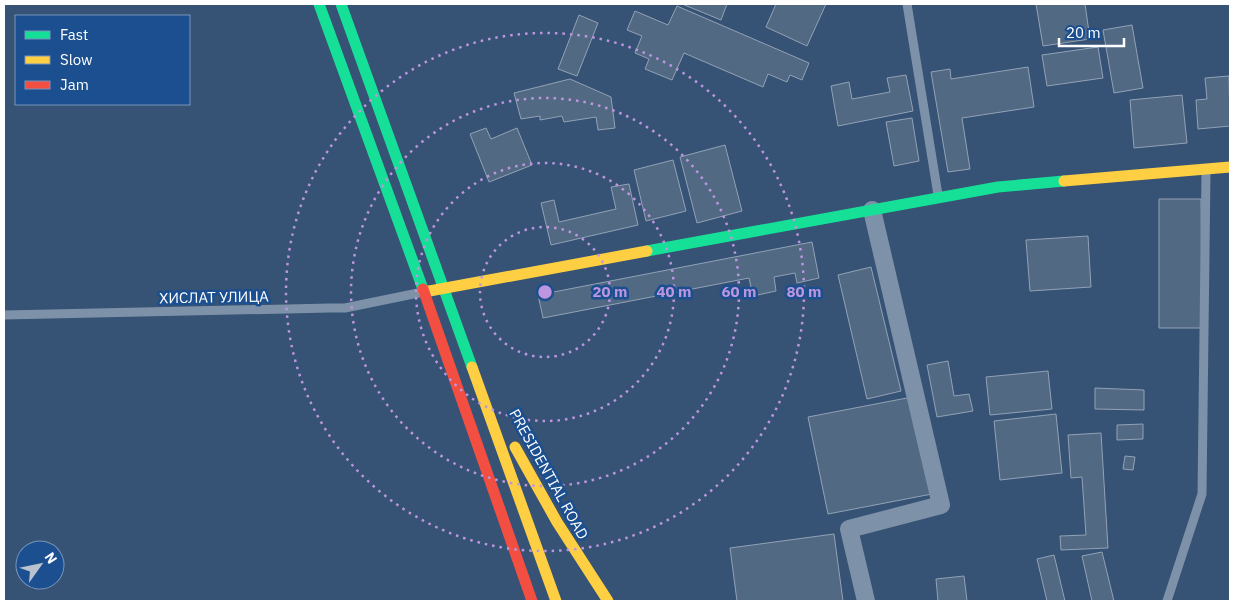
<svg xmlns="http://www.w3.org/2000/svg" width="1234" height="605" viewBox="0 0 1234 605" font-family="'IBM Plex Sans',sans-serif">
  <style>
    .building { fill: #526984; stroke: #92a2b6 }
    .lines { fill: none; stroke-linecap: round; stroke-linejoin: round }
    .lane { stroke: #7d92a8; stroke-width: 9 }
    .street { stroke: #7d92a8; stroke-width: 18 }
    .fast { stroke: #16e098; stroke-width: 11 }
    .slow { stroke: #ffcf43; stroke-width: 11 }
    .jam { stroke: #f24e42; stroke-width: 11 }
    .ring { fill: none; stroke: #bd96df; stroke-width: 2.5; stroke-dasharray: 2.5 5 }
    .labels { text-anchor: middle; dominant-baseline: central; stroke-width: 5; stroke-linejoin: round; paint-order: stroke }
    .street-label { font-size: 15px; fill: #fff; stroke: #1b4f8f }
    .centre { fill: #bd96df; stroke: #1b4f8f; stroke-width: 2.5 }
    .ring-label { font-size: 15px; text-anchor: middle; font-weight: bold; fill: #bd96df; stroke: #1b4f8f; stroke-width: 5; stroke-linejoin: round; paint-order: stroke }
  </style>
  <rect width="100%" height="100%" fill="#365274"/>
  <path class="building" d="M682,4h45l-6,16z
    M776,4h50l-19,42 -41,-19z
    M1036,4h49l5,35 -47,7z
    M677,6l132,57 -7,17 -12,-5 -3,7 -19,-8 -5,13 -79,-34 -12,27 -27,-11 4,-10 -14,-6 7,-17 -15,-6 8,-19 33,14z
    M579,15l19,8 -21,53 -19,-7z
    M1132,25l11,63 -29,5 -11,-63z
    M1098,47l5,31 -56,8 -5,-31z
    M1028,67l6,40 -72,11 8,51 -22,3 -17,-100 19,-3 1,10z
    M906,75l7,36 -75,15 -7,-40 18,-4 3,17 38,-7 -3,-14z
    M1229,76l1,50 -32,3 -2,-29 11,-1 -2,-21z
    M570,79l41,18 4,31 -17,2 -2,-13 -32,5 -2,-6 -22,4v-4l-19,3 -7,-26z
    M1182,95l5,48 -53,5 -4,-48z
    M912,118l7,43 -25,5 -8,-44z
    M486,128l5,11 26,-11 15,37 -43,17 -19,-48z
    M725,145l17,66 -45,12 -17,-66z
    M673,160l13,51 -40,10 -12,-51z
    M629,184l9,41 -87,20 -10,-42 13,-3 5,22 57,-13 -5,-22z
    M1159,199h42l1,129h-43z
    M1088,236l3,51 -61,4 -4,-51z
    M812,242l7,36 -22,5 -2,-10 -21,4 2,14 -23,5 -4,-18 -206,40 -5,-23z
    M871,267l30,124 -34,8 -29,-124z
    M948,361l6,35 15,-2 4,17 -36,6 -10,-52z
    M1048,371l4,38 -62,6 -4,-38z
    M1095,388l49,2v20l-49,-1z
    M912,397l20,97 -104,20 -20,-97z
    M1056,414l6,59 -62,7 -6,-59z
    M1143,424v15l-26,1v-15z
    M1101,433l7,115 -47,2 -1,-14 26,-1 -4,-58 -11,1 -3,-43z
    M1125,456l10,1 -2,13 -10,-1z
    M834,534l9,67h-106l-7,-53z
    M1102,552l12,49h-22l-10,-45z
    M1054,555l11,46h-18l-10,-42z
    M964,576l3,25h-29l-2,-22z"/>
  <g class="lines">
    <path class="lane" d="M907,4l31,191
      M4,315l326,-7h15l78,-16
      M1167,601l35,-107 4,-323"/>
    <path class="street" d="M866,601l-17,-72 92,-24 -69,-295"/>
    <path class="fast" d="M319,4l104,285
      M341,4l131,363
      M647,251l351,-64 66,-6"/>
    <path class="slow" d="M1064,181l166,-14
      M424,292l223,-41
      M472,367l84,234
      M515,447l42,75 51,79"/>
    <path class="jam" d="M423,289l109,312"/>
  </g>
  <g class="ring">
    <circle cx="545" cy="292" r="65"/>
    <circle cx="545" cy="292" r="129"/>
    <circle cx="545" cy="292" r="194"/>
    <circle cx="545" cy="292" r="259"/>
  </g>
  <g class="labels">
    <g class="street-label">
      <text transform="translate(214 297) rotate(-1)">ХИСЛАТ УЛИЦА</text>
      <text transform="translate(549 474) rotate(61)">PRESIDENTIAL ROAD</text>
    </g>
  </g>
  <circle cx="545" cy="292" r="8" class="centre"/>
  <g class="ring-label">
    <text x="610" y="297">20 m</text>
    <text x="674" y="297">40 m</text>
    <text x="739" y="297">60 m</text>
    <text x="804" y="297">80 m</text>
  </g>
  <rect width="1234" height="605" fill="none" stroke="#ffffff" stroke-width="10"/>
  <rect x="15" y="15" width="175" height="90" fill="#1b4f8f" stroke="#7695bc"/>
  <rect x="25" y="31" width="25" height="8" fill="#16e098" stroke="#7695bc"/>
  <text x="60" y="40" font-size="15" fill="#ffffff">Fast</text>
  <rect x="25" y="56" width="25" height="8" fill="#ffcf43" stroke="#7695bc"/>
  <text x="60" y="65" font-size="15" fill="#ffffff">Slow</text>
  <rect x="25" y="81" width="25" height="8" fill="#f24e42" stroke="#7695bc"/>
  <text x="60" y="90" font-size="15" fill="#ffffff">Jam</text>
  <g transform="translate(40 565) rotate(57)"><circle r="24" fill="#1b4f8f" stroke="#7695bc"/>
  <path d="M0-4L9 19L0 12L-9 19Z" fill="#b9c2ce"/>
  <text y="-8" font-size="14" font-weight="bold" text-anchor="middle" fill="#ffffff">N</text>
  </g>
  <path d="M1059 38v8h65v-8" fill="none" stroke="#ffffff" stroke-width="2.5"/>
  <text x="1066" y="38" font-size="15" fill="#ffffff" stroke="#1b4f8f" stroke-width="4" paint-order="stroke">20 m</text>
</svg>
